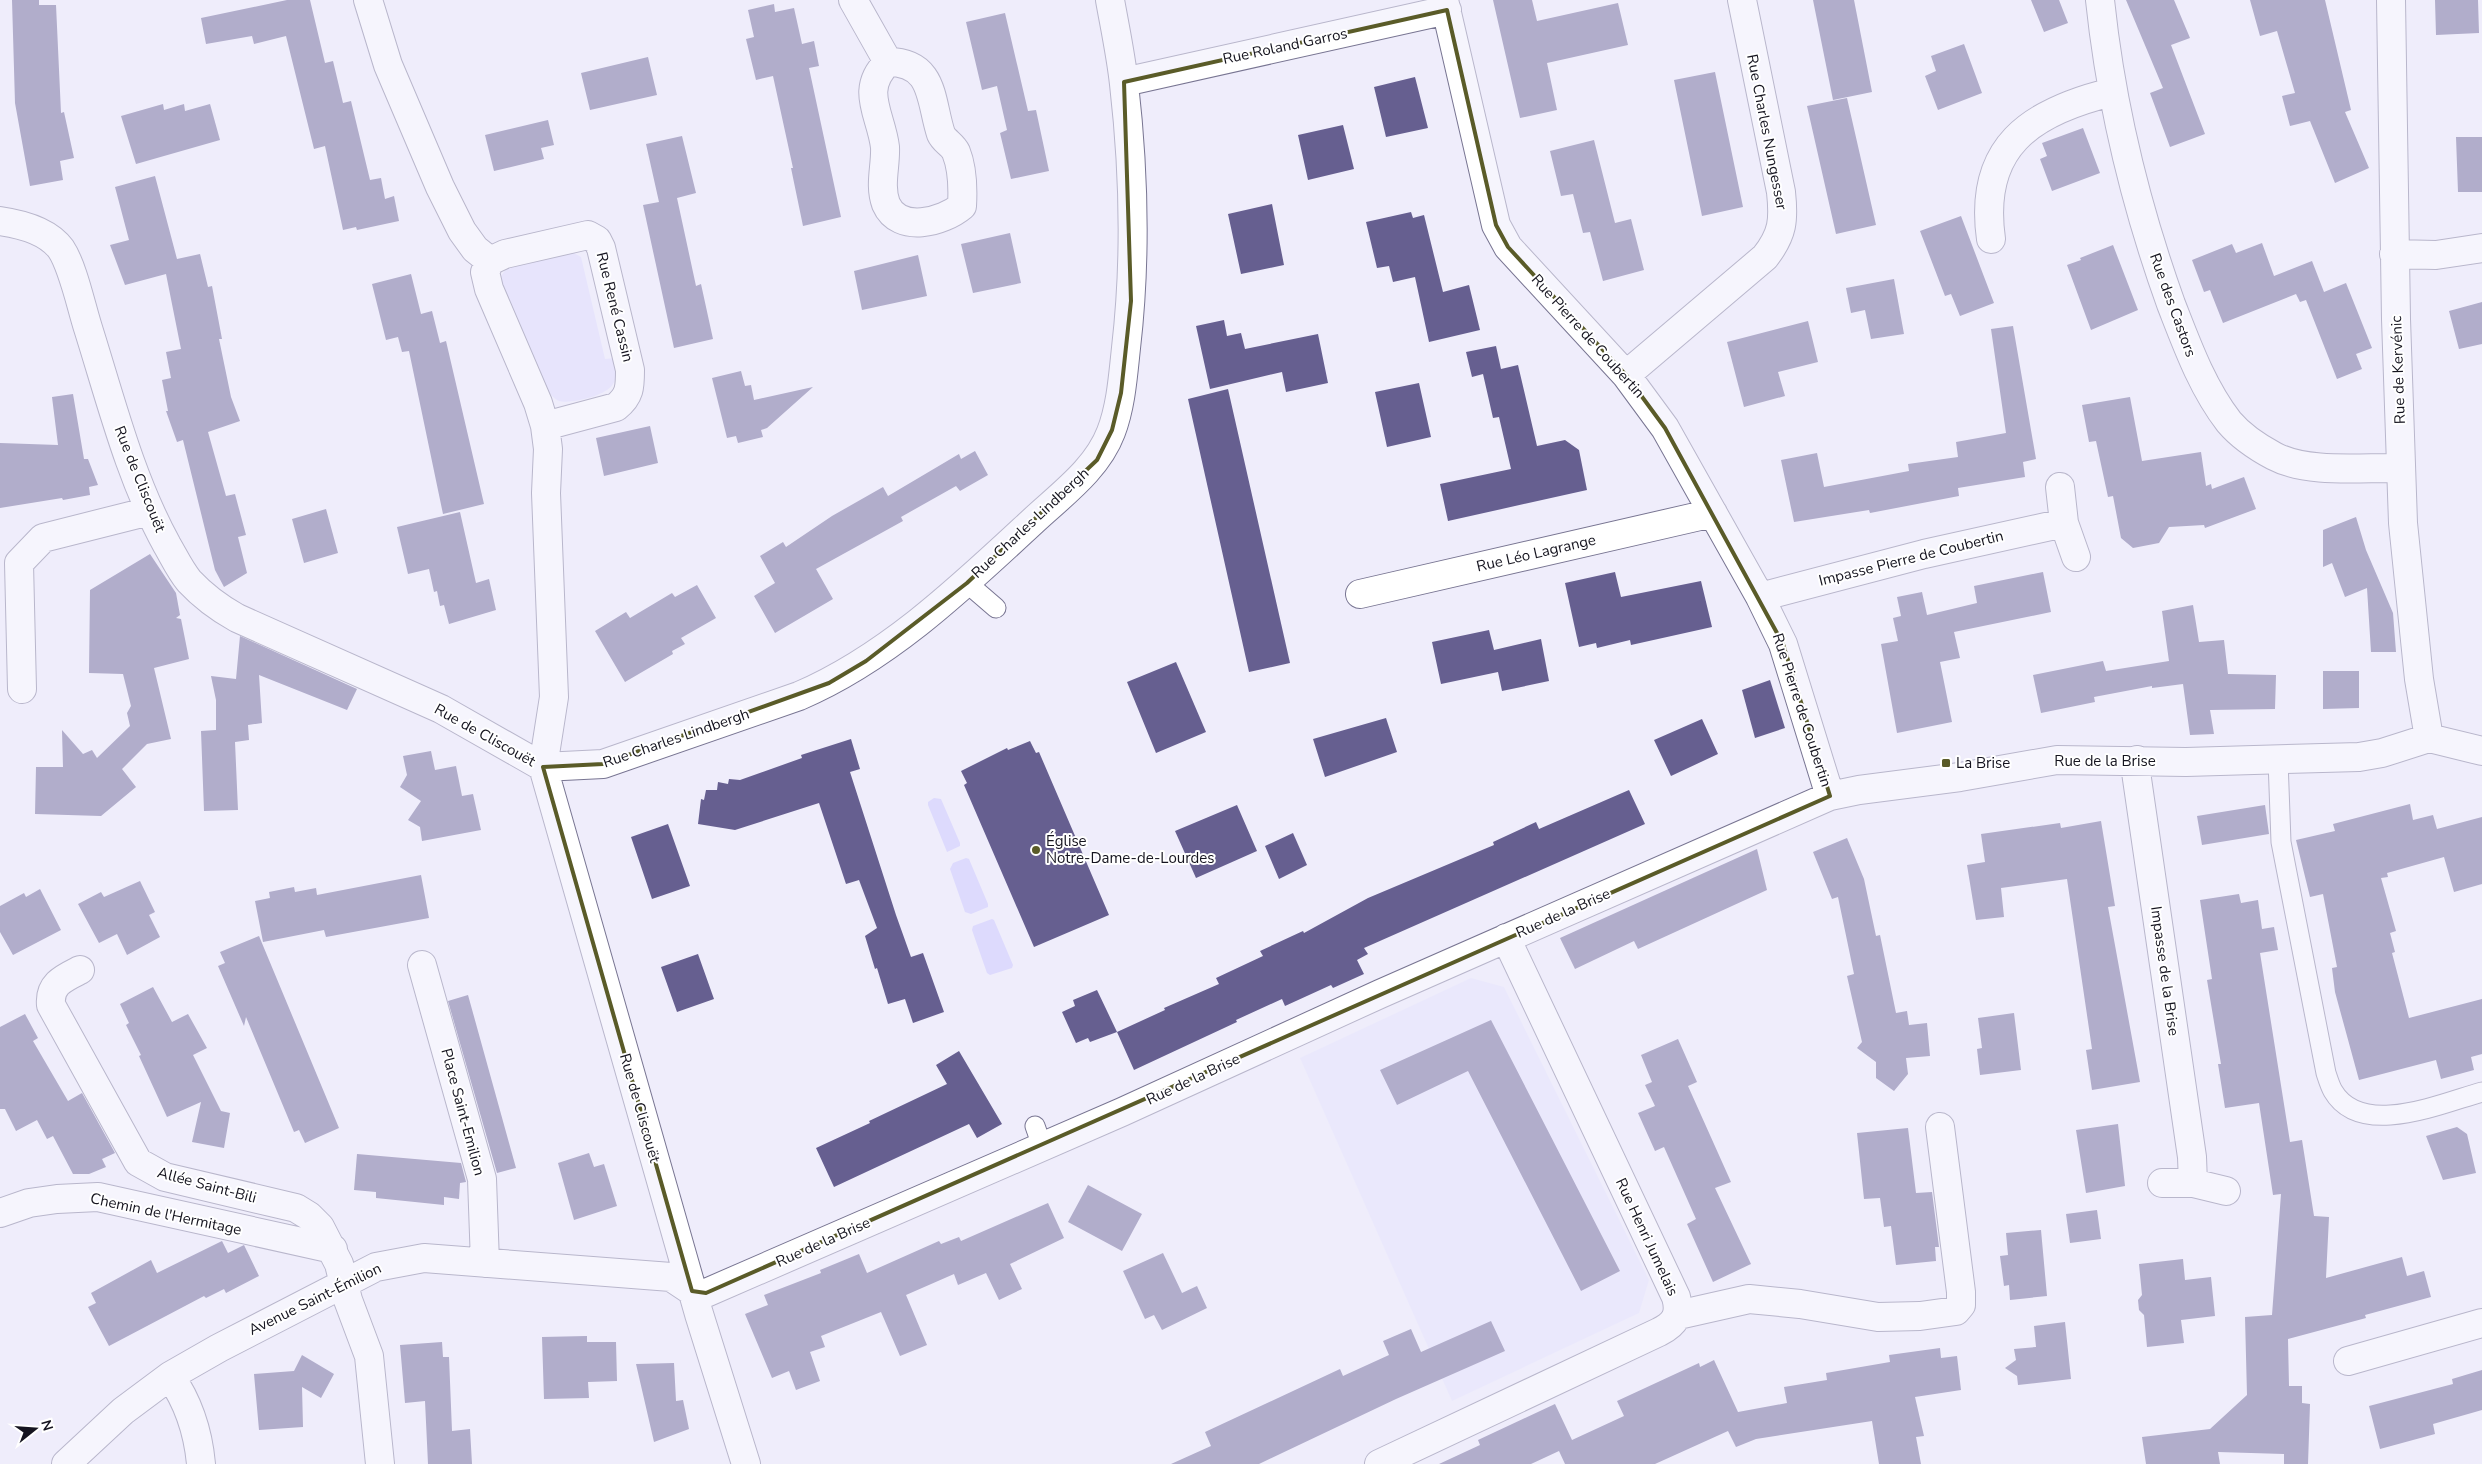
<svg xmlns="http://www.w3.org/2000/svg" width="2482" height="1464" viewBox="0 0 2482 1464" font-family="'Nunito Sans',sans-serif">
  <style>
    .built { fill: #e5e3fc }
    .green { fill: #dddafd }
    .building { fill: #665f90 }
    .lines { fill: none; stroke-linecap: round; stroke-linejoin: round }
    .lane-casing { stroke: #787592; stroke-width: 21 }
    .street-casing { stroke: #787592; stroke-width: 30 }
    .lane { stroke: #fff; stroke-width: 19 }
    .street { stroke: #fff; stroke-width: 28 }
    .marked { fill: none; stroke: #5a5b28; stroke-width: 4; stroke-linejoin: round }
    .poi-dot { fill: #5a5b28; stroke: #fff; stroke-width: 2 }
    .labels { text-anchor: middle; dominant-baseline: central; stroke-width: 4; stroke-linejoin: round; paint-order: stroke }
    .street-label { font-size: 15px; fill: #15141f; stroke: #fff }
    .poi-label { font-size: 15px; fill: #15141f; stroke: #fff; text-anchor: start }
  </style>
  <rect width="100%" height="100%" fill="#efedfb"/>
  <path class="built" d="M1471,978l33,9 145,293 -10,33 -187,88 -152,-343z"/>
  <path class="green" d="M574,253l7,4 24,102 10,-1c1,9 3,18 -2,26 -7,12 -42,20 -54,17 -5,-2 -8,-7 -12,-10l-48,-107c4,-30 52,-28 75,-31z
    M934,798l7,1 19,44v3l-13,6 -19,-47v-3z
    M966,858l3,1 19,45v3l-17,7 -6,-2 -15,-43 3,-6z
    M992,919l2,1 19,45 -1,3 -22,7 -3,-2 -15,-43 1,-4z"/>
  <path class="building" d="M12,0h27v5h17l5,108 3,-1 10,46 -14,3 3,19 -33,6 -15,-83z
    M287,0h23l15,63 8,-2 10,42 8,-2 19,79 11,-2 4,21 9,-3 5,25 -42,9 -1,-3 -13,3 -18,-84 -11,3 -28,-113 -32,8 -2,-8 -46,8 -5,-26z
    M1493,0h39l5,21 81,-18 10,42 -81,18 10,47 -37,8z
    M1813,0h41l18,92 -39,8z
    M2031,0h28l9,23 -24,9z
    M2126,0h48l16,38 -19,7 34,89 -35,13 -20,-54 13,-5z
    M2250,0h75l26,110 -6,2 24,56 -34,15 -25,-62 -20,5 -8,-30 13,-3 -18,-62 -17,5z
    M2435,0h43l1,33 -43,2z
    M774,4l1,8 19,-4 8,36 12,-3 5,25 -10,2 32,149 -38,9 -12,-58h2l-20,-92 -17,4 -10,-41 8,-2 -6,-27z
    M1005,13l23,98 8,-1 13,61 -38,8 -11,-46 7,-3 -10,-44 -15,4 -16,-68z
    M1964,44l18,49 -44,17 -13,-34 11,-5 -5,-15z
    M648,57l9,38 -67,15 -9,-37z
    M1715,72l28,135 -41,9 -28,-136z
    M1415,77l13,51 -42,9 -12,-50z
    M1847,98l29,127 -40,9 -29,-128z
    M163,104l1,6 20,-6 1,7 25,-7 10,36 -84,24 -15,-48z
    M548,120l6,25 -13,3 3,11 -50,12 -9,-36z
    M1343,125l11,44 -46,11 -10,-45z
    M2083,128l17,45 -48,18 -12,-32 7,-3 -5,-13z
    M682,136l14,57 -19,5 19,88 5,-2 12,55 -39,9 -31,-143 16,-3 -13,-58z
    M2456,137h26v55h-24z
    M1594,140l21,83 16,-4 13,51 -41,11 -13,-49 -7,1 -10,-39 -12,2 -11,-45z
    M155,176l22,83 23,-5 8,33 4,-1 10,53h-3l12,58 9,24 -32,11 18,64 9,-2 11,41 -8,2 9,36 -23,14 -9,-17 -32,-130 -6,2 -11,-31h2l-6,-31 9,-2 -5,-26 15,-3 -15,-75 -41,11 -15,-40 19,-5 -14,-53z
    M1272,204l12,61 -43,9 -13,-60z
    M1411,212l2,6 11,-3 19,77 26,-7 11,45 -51,12 -14,-65 -22,5 -4,-16 -12,2 -11,-46z
    M1961,216l33,87 -34,13 -9,-22 -6,2 -25,-65z
    M1010,233l11,50 -48,10 -12,-49z
    M2262,243l12,33 38,-15 12,31 22,-9 26,65 -16,6 6,15 -25,10 -31,-79 -6,2 -4,-8 -73,29 -13,-33 -6,2 -12,-32 40,-16 4,9z
    M2113,245l25,65 -47,20 -24,-65 14,-5 -1,-2z
    M918,255l9,41 -65,14 -8,-39z
    M411,274l10,40 11,-3 8,32 6,-2 38,163 -41,10 -34,-163 -7,1 -4,-15 -12,3 -14,-56z
    M1894,279l10,55 -33,5 -6,-29 -14,3 -5,-25z
    M2482,302v42l-23,5 -10,-38z
    M1224,320l3,16 14,-3 4,16 73,-15 10,49 -42,9 -4,-20 -72,17 -14,-63z
    M1808,321l10,41 -40,10 7,24 -41,11 -17,-65z
    M2013,326l23,133 -13,3 2,15 -67,11 1,8 -89,17 -1,-3 -75,12 -13,-62 36,-7 7,34 85,-16 -1,-7 50,-7 -2,-15 50,-9 -15,-104z
    M1496,346l5,23 17,-4 19,81 28,-6 14,10 8,40 -139,31 -8,-37 71,-15 -12,-52 -6,1 -10,-44 -11,3 -6,-25z
    M741,371l4,15 6,-1 3,15 59,-13 -46,41 -6,2 2,7 -25,6 -2,-7 -9,2 -15,-60z
    M1419,383l12,54 -44,10 -12,-55z
    M1228,389l62,274 -41,9 -61,-273z
    M73,394l11,65h4l10,26 -9,2 1,8 -27,5 -1,-2 -62,10v-65l58,2 -6,-48z
    M2130,397l12,64 59,-9 5,34 5,-2 1,5 32,-12 12,32 -51,19 -1,-3 -35,2 -10,16 -26,5 -12,-10 -8,-42 -5,1 -12,-56 -7,1 -7,-37z
    M650,426l8,37 -54,13 -8,-38z
    M975,451l13,24 -28,16 -4,-5 -55,31 2,4 -87,48 17,30 -58,34 -21,-37 21,-13 -15,-27 23,-14 3,5 46,-31 51,-29 5,9 71,-42 2,5z
    M326,509l12,44 -34,10 -12,-44z
    M460,512l16,71 13,-4 7,31 -47,14 -5,-19 -4,1 -3,-15 -3,1 -5,-23 -21,5 -11,-47z
    M2356,517l10,33 27,63 3,39h-25l-4,-64 -22,9 -13,-34 -9,4v-37z
    M150,554l26,39 4,22 -4,3 5,1 8,40 -35,9 17,71 -24,5 -25,25 14,18 -35,29 -66,-2 1,-47h27l-1,-37 21,24 9,-4 5,8 33,-32 -3,-13 4,-7 -8,-32 -34,-1 1,-83z
    M1615,572l6,25 80,-16 11,46 -81,18 -1,-5 -33,8 -1,-5 -17,4 -14,-64z
    M2043,572l8,40 -97,20 6,26 -20,4 12,60 -55,11 -16,-89 17,-3 -5,-23 8,-2 -4,-19 25,-5 5,23 50,-12 -3,-17z
    M697,585l19,33 -35,20 4,6 -13,7 1,3 -48,28 -30,-51 31,-19 4,6 42,-25 3,4z
    M2193,605l6,37 25,-2 4,34 48,1 -1,34 -65,1 4,24 -24,1 -7,-51 -31,4v-2l-58,11 1,5 -54,11 -8,-38 70,-14 3,10 63,-10 -7,-50z
    M1489,630l5,20 47,-11 8,42 -47,10 -4,-19 -57,12 -9,-42z
    M240,636l117,53 -10,21 -88,-35 3,48 -14,2 1,15 -14,2 3,68 -34,1 -3,-80 15,-1v-30l-5,-24 25,3z
    M1176,662l30,70 -50,21 -29,-71z
    M2323,671h36v37l-36,1z
    M1770,680l15,48 -30,10 -13,-48z
    M1386,718l11,34 -72,25 -12,-38z
    M1702,719l16,35 -47,22 -17,-36z
    M851,739l9,30 -10,3 46,143 15,42 12,-4 21,59 -31,11 -8,-24 -17,5 -11,-36 -2,1 -10,-33 12,-8 -18,-48 -13,4 -27,-81 -84,27 -37,-6 3,-25 3,1 2,-10h11l1,-8 10,2 1,-5 11,1 62,-22 -1,-3z
    M1030,741l6,12 3,-1 70,163 -75,32 -70,-162 3,-2 -6,-12 46,-23 1,2z
    M431,751l4,19 21,-4 6,30 11,-2 8,36 -59,11 -2,-14 -12,-7 13,-19 -21,-14 7,-12 -4,-19z
    M1629,790l16,34 -281,124 4,6 -11,6 7,14 -31,14 -2,-3 -46,21 -3,-7 -46,21 1,2 -103,48 -17,-38 48,-22 -1,-2 55,-24 -3,-6 47,-22 -3,-5 43,-20 1,2 64,-35 126,-53 -1,-3 43,-20 3,7z
    M2410,804l3,16 20,-5 4,14 45,-12v67l-28,8 -10,-35 -57,16 1,4 -7,1 15,53 -6,2 5,19 -3,1 17,65 73,-19v55l-11,3 3,13 -33,9 -5,-19 -77,20 -24,-88 -3,-24 5,-1 -14,-73 -13,3 -14,-57 39,-9 -2,-7z
    M1237,805l20,46 -61,27 -21,-47z
    M2265,805l4,29 -67,11 -5,-29z
    M2101,821l14,85 -7,1 32,175 -48,8 -6,-40 6,-1 -25,-170 -66,9 3,29 -28,3 -9,-55 18,-3 -4,-28 79,-11 1,5z
    M668,824l22,62 -38,13 -21,-62z
    M1293,833l14,32 -28,14 -14,-33z
    M1847,838l17,41 12,57 4,-1 16,78 11,-2 2,14 18,-2 3,33 -24,2 2,16 -14,17 -18,-13v-16l-19,-14 5,-6 -15,-66 7,-2 -16,-77 -6,2 -19,-47z
    M1757,849l10,41 -129,59 -4,-8 -59,28 -15,-31z
    M421,875l8,43 -103,19 -2,-7 -61,12 -8,-41 15,-3 -1,-6 25,-5 1,5 21,-4 1,7z
    M140,881l15,31 -6,3 11,22 -33,18 -10,-21 -18,9 -21,-39 23,-12 3,5z
    M40,889l21,41 -48,25 -13,-23v-26l24,-13 2,4z
    M2239,894l2,9 17,-3 4,29 12,-2 4,23 -18,3 30,189 12,-2 12,76 15,1 -3,61 76,-21 5,19 17,-5 7,26 -66,18 1,3 -78,21 1,47h13v17l8,1 -2,60h-24v-10l-66,-2 2,12h-74l-4,-27 68,-8 37,-34 -2,-78 27,-2 9,-121 -8,1 -14,-92 -34,5 -7,-44h3l-14,-84 5,-1 -12,-79z
    M259,936l80,192 -34,15 -6,-13 -5,2 -48,-115 -2,9 -26,-60 7,-3 -5,-11z
    M698,954l16,45 -37,13 -16,-45z
    M153,987l19,35 16,-8 19,34 -14,7 28,56 9,2 -6,35 -32,-6 9,-40 -34,15 -28,-61 2,-1 -15,-30 3,-2 -9,-19z
    M1097,990l20,42 -27,10 -2,-4 -12,5 -14,-31 13,-6 -2,-6z
    M468,995l48,173 -19,5 -49,-172z
    M2014,1013l7,57 -41,5 -3,-26 5,-1 -4,-30z
    M25,1014l13,24 -5,3 35,60 14,-8 33,60 -13,6 4,8 -17,7h-16l-20,-38 -6,3 -10,-19 -21,11 -11,-22h-5v-82z
    M1491,1020l129,251 -39,20 -113,-220 -71,34 -17,-35z
    M1678,1039l19,43 -9,4 43,96 -16,6 36,76 -38,18 -26,-58 9,-5 -32,-72 -9,4 -17,-38 17,-7 -10,-21 7,-3 -11,-27z
    M959,1051l43,73 -25,14 -8,-14 -135,63 -18,-39 54,-25 -1,-2 78,-37 -11,-19z
    M2118,1124l7,62 -39,7 -10,-63z
    M2457,1127l10,7 9,39 -33,7 -17,-44z
    M1908,1128l8,65 16,-1 7,55h-4l1,14 -40,4 -5,-39 -7,1 -4,-29 -16,1 -7,-66z
    M589,1153l5,14 10,-3 13,42 -43,14 -16,-57z
    M357,1154l104,9 5,19 -6,1 -1,16 -15,-2v8l-68,-7v-6l-22,-2z
    M1088,1185l54,29 -20,37 -54,-29z
    M1048,1203l16,35 -54,26 12,25 -23,11 -13,-27 -28,12 -4,-11 -48,21 21,50 -27,11 -19,-44 -60,24 4,11 -15,5 10,29 -24,9 -7,-19 -17,7 -27,-64 23,-9 -4,-10 57,-22 -1,-3 39,-16 8,19 72,-32 2,3 18,-7 2,4z
    M2097,1210l4,29 -31,4 -4,-29z
    M2041,1230l6,66 -37,4 -1,-15 -5,1 -4,-30 8,-1 -2,-22z
    M222,1241l6,12 16,-8 15,31 -33,17 -2,-4 -18,9 -2,-2 -95,50 -21,-39 8,-4 -5,-10 60,-33 6,13z
    M1163,1253l19,40 15,-7 10,22 -45,22 -8,-15 -9,4 -22,-48z
    M2183,1259l2,21 26,-3 4,39 -34,4 3,23 -37,4 -3,-32 -5,-5 -1,-10 4,-5 -3,-31z
    M1491,1321l14,30 -109,48 -137,65h-88l40,-18 -6,-14 135,-63 3,7 46,-21 -6,-14 28,-12 10,23z
    M2065,1322l6,57 -53,6 -1,-9 -12,-8 11,-8 -2,-11 22,-2 -2,-21z
    M587,1336v6h29l1,39 -29,1 1,16 -45,1 -2,-62z
    M442,1342l1,15h6l3,74 18,-2 2,35h-44l-3,-63 -20,2 -5,-58z
    M1940,1348l1,10 16,-2 4,34 -46,7 9,39 -8,1 5,27h-42l-7,-43 -116,18 -20,8 -8,-16 -73,33h-90l-6,-13 -28,13h-92l41,-19 -2,-5 77,-36 17,36 52,-24 -7,-15 82,-38 1,4 14,-7 24,52 49,-9 -3,-16 43,-7 -1,-7 64,-11 -1,-7z
    M302,1355l32,19 -13,24 -19,-11 1,40 -44,3 -5,-56 40,-3z
    M674,1363l2,38 7,-1 6,29 -35,13 -18,-78z
    M2482,1370v40l-49,14 2,10 -55,15 -11,-43 84,-22 -1,-5z"/>
  <g class="lines">
    <defs>
      <path id="lane" d="M967,583l29,25
        M2278,760l3,82 45,231c2,6 4,13 7,18 28,48 109,12 149,1
        M1035,1126l7,20"/>
      <path id="street" d="M368,0l20,65 52,122 22,44 13,18 15,12 -5,11 4,17 49,114 7,23 3,23 -2,44 8,204 -11,70 60,-3 196,-68c89,-38 164,-110 234,-175 29,-27 64,-52 78,-89 10,-26 12,-56 15,-84 10,-86 8,-177 -2,-264 -3,-28 -9,-56 -14,-84
        M853,0l35,62
        M1444,0l52,225 12,22 118,128 39,53 95,169 23,47 47,152
        M2100,0c11,105 35,204 71,304 16,41 31,83 58,118 11,13 30,26 45,34 34,18 88,11 127,12
        M2391,0l5,319 7,204 16,156 10,59
        M888,62c47,0 42,39 53,72 3,7 12,11 15,18 6,15 7,37 6,54 -19,16 -63,28 -76,-2 -7,-19 0,-38 -1,-57 -4,-33 -26,-57 3,-85z
        M1124,82l323,-72
        M0,221c21,3 48,10 61,28 12,18 20,57 27,79 23,73 42,150 79,217 7,12 13,25 22,36 14,15 30,27 48,37l204,91 102,58 156,547 47,150
        M1991,239c-13,-92 39,-127 121,-147
        M2394,254l42,1 46,-7
        M490,261l15,-7 83,-19 9,5 4,8 29,122c0,17 0,26 -14,37l-71,19
        M1626,375l139,-118c18,-23 19,-37 16,-65l-39,-192
        M2060,487l4,36 12,34
        M1360,594l353,-81
        M1760,597l164,-43 140,-31
        M22,689l-3,-126 24,-25 107,-27
        M2137,760l-1,12 56,385 1,26
        M422,965l60,214 3,84
        M80,970c-16,8 -31,14 -29,35l87,157 27,15 131,31 13,8 11,11 19,37 9,36 21,56 11,108
        M2162,1183h31l33,8
        M0,1213l29,-10 28,-4 41,-2 235,52
        M1678,1315l71,-16 51,5 78,13 42,-1 36,-5 5,-6v-13l-21,-165
        M2348,1361l134,-38
        M170,1376c19,27 28,55 31,88
        M66,1464l57,-53 47,-35 49,-28 157,-81 48,-9 247,19 21,14 14,2 416,-181 258,-118 450,-198 29,-6 101,-13 97,-17 129,2 173,-5 23,-4 47,-15 53,13
        M1379,1464l280,-132c16,-8 22,-17 17,-35l-170,-359"/>
    </defs>
    <use href="#lane" class="lane-casing"/>
    <use href="#street" class="street-casing"/>
    <use href="#lane" class="lane"/>
    <use href="#street" class="street"/>
  </g>
  <path d="M0 0H2482V1464H0ZM1447,10l49,215 12,22 118,128 39,53 118,216 47,152 -1124,497 -14,-2 -149,-524 60,-3 226,-81 37,-22 101,-78 130,-123 15,-30 9,-37 10,-92 -7,-219z" fill="#efedfb" fill-opacity=".55" fill-rule="evenodd"/>
  <path class="marked" d="M1447,10l49,215 12,22 118,128 39,53 118,216 47,152 -1124,497 -14,-2 -149,-524 60,-3 226,-81 37,-22 101,-78 130,-123 15,-30 9,-37 10,-92 -7,-219z"/>
  <g class="poi-dot">
    <rect x="1941" y="758" width="10" height="10" rx="2.5"/>
    <circle cx="1036" cy="850" r="5"/>
  </g>
  <g class="labels">
    <g class="street-label">
      <text transform="translate(1285 46) rotate(-12)">Rue Roland Garros</text>
      <text transform="translate(1767 132) rotate(79)">Rue Charles Nungesser</text>
      <text transform="translate(2173 305) rotate(70)">Rue des Castors</text>
      <text transform="translate(615 307) rotate(76)">Rue René Cassin</text>
      <text transform="translate(1588 336) rotate(48)">Rue Pierre de Coubertin</text>
      <text transform="translate(2398 370) rotate(-92)">Rue de Kervénic</text>
      <text transform="translate(140 479) rotate(68)">Rue de Cliscouët</text>
      <text transform="translate(1030 523) rotate(-43)">Rue Charles Lindbergh</text>
      <text transform="translate(1536 553) rotate(-13)">Rue Léo Lagrange</text>
      <text transform="translate(1911 558) rotate(-14)">Impasse Pierre de Coubertin</text>
      <text transform="translate(1802 710) rotate(72)">Rue Pierre de Coubertin</text>
      <text transform="translate(485 735) rotate(29)">Rue de Cliscouët</text>
      <text transform="translate(676 738) rotate(-19)">Rue Charles Lindbergh</text>
      <text x="2105" y="761">Rue de la Brise</text>
      <text transform="translate(1563 913) rotate(-24)">Rue de la Brise</text>
      <text transform="translate(2165 971) rotate(82)">Impasse de la Brise</text>
      <text transform="translate(1193 1079) rotate(-25)">Rue de la Brise</text>
      <text transform="translate(640 1108) rotate(74)">Rue de Cliscouët</text>
      <text transform="translate(463 1112) rotate(75)">Place Saint-Emilion</text>
      <text transform="translate(207 1185) rotate(15)">Allée Saint-Bili</text>
      <text transform="translate(166 1214) rotate(12)">Chemin de l'Hermitage</text>
      <text transform="translate(1647 1237) rotate(65)">Rue Henri Jumelais</text>
      <text transform="translate(823 1242) rotate(-24)">Rue de la Brise</text>
      <text transform="translate(315 1299) rotate(-26)">Avenue Saint-Émilion</text>
    </g>
    <g class="poi-label">
      <text x="1956" y="763">La Brise</text>
      <text x="1046" y="841">Église<tspan x="1046" dy="17">Notre-Dame-de-Lourdes</tspan></text>
    </g>
  </g>
  <g transform="translate(35 1429) rotate(73)" stroke="#ffffff" stroke-width="4" paint-order="stroke">
  <path d="M0-4L9 19L0 12L-9 19Z" fill="#15141f"/>
  <text y="-8" font-size="14" font-weight="bold" text-anchor="middle" fill="#15141f">N</text>
  </g>
</svg>
